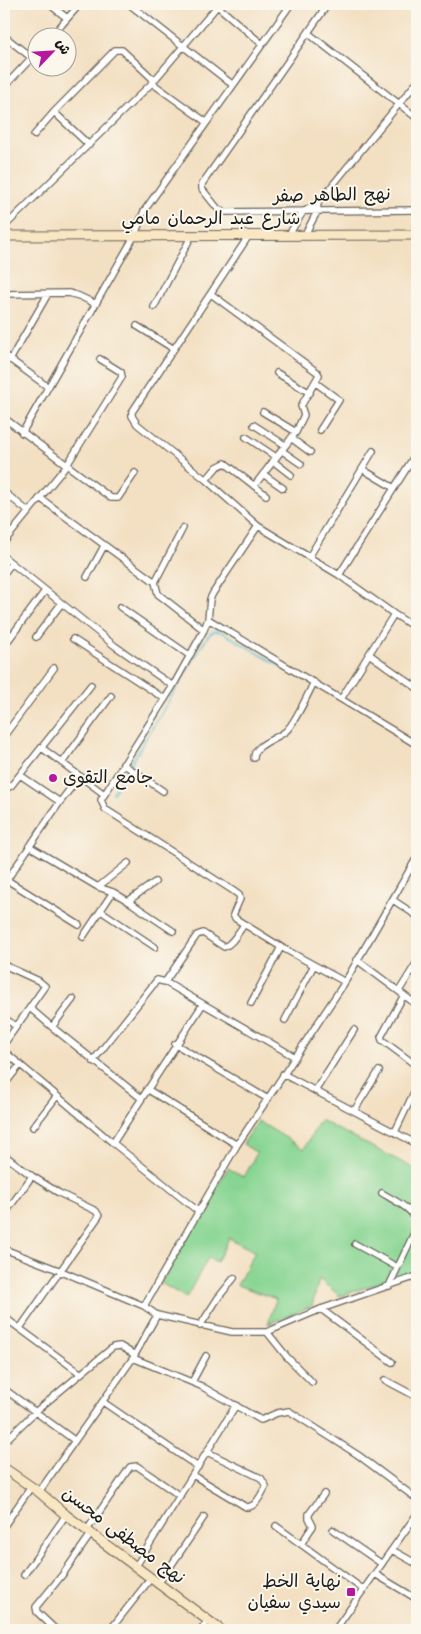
<svg xmlns="http://www.w3.org/2000/svg" width="421" height="1634" viewBox="0 0 421 1634" font-family="Kalam,'Playpen Sans Arabic',sans-serif">
  <style>
    .green { fill: #88d593; stroke: #527858 }
    .lines { fill: none; stroke-linecap: round; stroke-linejoin: round }
    .stream { stroke: #54bbd2; stroke-width: 2 }
    .street-casing { stroke: #676156; stroke-width: 8 }
    .secondary-casing { stroke: #676156; stroke-width: 11 }
    .street { stroke: #fff; stroke-width: 5.5 }
    .secondary { stroke: #f9e7c3; stroke-width: 9 }
    .poi-dot { fill: #b5179e; stroke: #fbf7ec; stroke-width: 2 }
    .labels { text-anchor: middle; dominant-baseline: central; stroke-width: 4; stroke-linejoin: round; paint-order: stroke }
    .street-label { font-size: 18px; fill: #1c1c1c; stroke: #fbf7ec }
    .poi-label { font-size: 18px; fill: #1c1c1c; stroke: #fbf7ec; text-anchor: start }
  </style>
  <rect width="100%" height="100%" fill="#fbf7ec"/>
  <filter id="ink" filterUnits="userSpaceOnUse"><feTurbulence type="fractalNoise" baseFrequency=".02" numOctaves="2"/><feDisplacementMap in="SourceGraphic" scale="10" xChannelSelector="R" yChannelSelector="G"/><feConvolveMatrix kernelMatrix="1 2 1 2 8 2 1 2 1" color-interpolation-filters="sRGB"/></filter>
  <filter id="wash" filterUnits="userSpaceOnUse"><feTurbulence type="fractalNoise" baseFrequency=".0096" numOctaves="4" result="noise"/><feDisplacementMap in="SourceGraphic" scale="20" xChannelSelector="R" yChannelSelector="G"/><feGaussianBlur stdDeviation="1.12" result="paint"/><feColorMatrix in="noise" values="0 0 0 0 0 0 0 0 0 0 0 0 0 0 0 0 0 1.4 0 .05"/><feComposite in="paint" operator="in"/></filter>
  <g filter="url(#wash)">
    <rect width="100%" height="100%" fill="#f3e0c3"/>
    <path class="green" d="M320,1120l97,50v100l-77,26 -21,-17 -7,27 -44,18 8,-25 -39,-14 18,-33 -26,-14 -12,24 -9,-4 -22,40 -25,-15 67,-115 16,9 13,-24 -14,-9 15,-23 46,28z"/>
    <g class="lines">
      <path class="stream" d="M113,793l95,-157 6,-5 8,1 70,41"/>
    </g>
  </g>
  <g filter="url(#ink)">
    <g class="lines">
      <defs>
        <path id="street" d="M49,4l18,14
          M129,4l104,81
          M215,4l47,40
          M328,4l-126,180v5l16,20 8,3 191,-2
          M308,33l109,85
          M4,36l28,22
          M50,38l30,-34
          M152,83l54,39
          M4,87l34,-36
          M34,135l20,-23
          M89,145l-35,-33 61,-62h7l32,30
          M4,227l148,-144 67,-79
          M250,234l-118,178v4l5,8 69,56 52,46 -45,67 -3,6 -2,20 -4,11 -31,56 -72,114 4,9 127,81 7,5 1,4 -7,16 3,4 45,28 64,35
          M288,236l15,-24 15,-9 99,-121
          M304,236l13,-24 1,-9
          M4,294l65,-1 10,3 17,8
          M211,294l106,78 2,3 -18,31 3,9 -8,17 -42,54
          M154,307l38,-72
          M137,326l37,23
          M417,327v2
          M4,355l44,32
          M10,360l38,-66
          M277,373l33,20
          M316,383l23,17 -19,30
          M263,412l33,20
          M4,418l107,80h7l17,-25
          M254,425l31,20
          M22,433l113,-198 9,-24 147,-207
          M246,437l30,20
          M291,438l19,14
          M281,450l20,14
          M273,461l18,14
          M362,469l32,19
          M263,474l20,14
          M206,480l11,-13 8,-4 41,32
          M4,492l25,20
          M40,498l115,84 3,12 46,36
          M258,526l51,31 64,-106
          M4,542l63,-77 55,-88 -1,-5 -21,-13
          M4,557l111,89 58,40
          M309,557l30,18 55,39 -53,85
          M4,573l7,-9
          M339,575l78,-123
          M87,577l17,-31
          M155,582l28,-54
          M120,607l69,48
          M394,614l23,15
          M208,619l209,126
          M36,637l25,-33
          M73,639l92,60
          M4,646l41,-55
          M369,654l48,34
          M4,736l50,-68
          M42,748l62,46
          M254,758c0,-14 23,-19 32,-27 9,-8 22,-37 28,-49
          M62,763l49,-67
          M123,764l40,27
          M20,775l40,27
          M4,789l7,-3 80,-101
          M29,846l69,41 15,5 15,9 45,30
          M7,880l72,45
          M4,884l56,-82 20,-26
          M98,887l30,-24
          M393,900l24,16
          M128,901l27,-19
          M101,911l54,36
          M83,937l30,-45
          M357,960l60,45
          M4,965l35,16 6,5 -41,58
          M165,982l32,-47 6,-2 21,14c9,-3 14,-15 20,-22
          M399,991l18,-29
          M404,995l-23,42 1,3 35,26
          M251,1003l30,-56
          M30,1008l22,19 89,71
          M4,1018l12,8
          M285,1020l29,-55
          M52,1027l21,-28
          M175,1044l93,55
          M4,1051l109,92 86,69
          M93,1061l64,-81 8,2 130,75
          M283,1074l134,70
          M4,1085l16,-20
          M147,1089l90,56
          M315,1091l39,-61
          M354,1111l25,-40
          M33,1127l24,-31
          M395,1132l22,-46
          M113,1143l90,-139
          M4,1155l28,21 -28,39
          M382,1193c14,9 37,17 34,36l-27,57
          M355,1244l42,23
          M4,1249l57,22 83,35 13,9 75,17h35l54,-23 96,-33
          M144,1306l93,-161 108,-163 72,-125
          M321,1309l71,53
          M4,1317l76,56
          M200,1326l18,-28 16,-20
          M20,1328l79,-112 -3,-5 -37,-18 -27,-17
          M267,1332l20,25 25,25
          M133,1358l68,28 60,34 16,-7 12,-2 69,44 59,44
          M385,1380l32,17
          M192,1382l14,-26
          M4,1389l70,51
          M103,1402l95,65
          M4,1442l31,-30 78,-65 7,-1 15,9
          M193,1475l53,32c10,1 15,-13 20,-21l-5,-8 -54,-26
          M39,1492l94,-134 24,-43
          M4,1526l27,-39
          M276,1526l88,64
          M87,1530l43,-63 7,-1 43,30
          M333,1530l49,34
          M301,1544l12,-18 -4,-8v-4l15,-20
          M392,1550l25,14
          M136,1566l100,-161
          M375,1574l42,25
          M24,1575l42,-60
          M158,1583l8,-10 38,-56
          M56,1630l-19,-18 -1,-5 27,-33 28,-40
          M110,1630l41,-52
          M201,1630l7,-9
          M335,1630l82,-116"/>
        <path id="secondary" d="M4,236l413,-1
          M4,1468l35,24 27,23 155,115"/>
      </defs>
      <use href="#street" class="street-casing"/>
      <use href="#secondary" class="secondary-casing"/>
      <use href="#street" class="street"/>
      <use href="#secondary" class="secondary"/>
    </g>
  </g>
  <g class="poi-dot">
    <circle cx="53" cy="778" r="5"/>
    <rect x="346" y="1587" width="10" height="10" rx="2.5"/>
  </g>
  <g class="labels">
    <g class="street-label">
      <text transform="translate(332 196) rotate(-1)">نهج الطاهر صفر</text>
      <text x="211" y="219">شارع عبد الرحمان مامي</text>
      <text transform="translate(123 1536) rotate(37)">نهج مصطفى محسن</text>
    </g>
    <g class="poi-label">
      <text x="63" y="778">جامع التقوى</text>
      <text x="341" y="1582" text-anchor="end">نهاية الخط<tspan x="341" dy="21">سيدي سفيان</tspan></text>
    </g>
  </g>
  <rect width="421" height="1634" fill="none" stroke="#fbf7ec" stroke-width="20"/>
  <g transform="translate(52 52) rotate(65)"><circle r="24" fill="#fbf7ec" stroke="#a29f99"/>
  <path d="M0-4L9 19L0 12L-9 19Z" fill="#b5179e"/>
  <text y="-8" font-size="14" font-weight="bold" text-anchor="middle" fill="#1c1c1c">ش</text>
  </g>
</svg>
